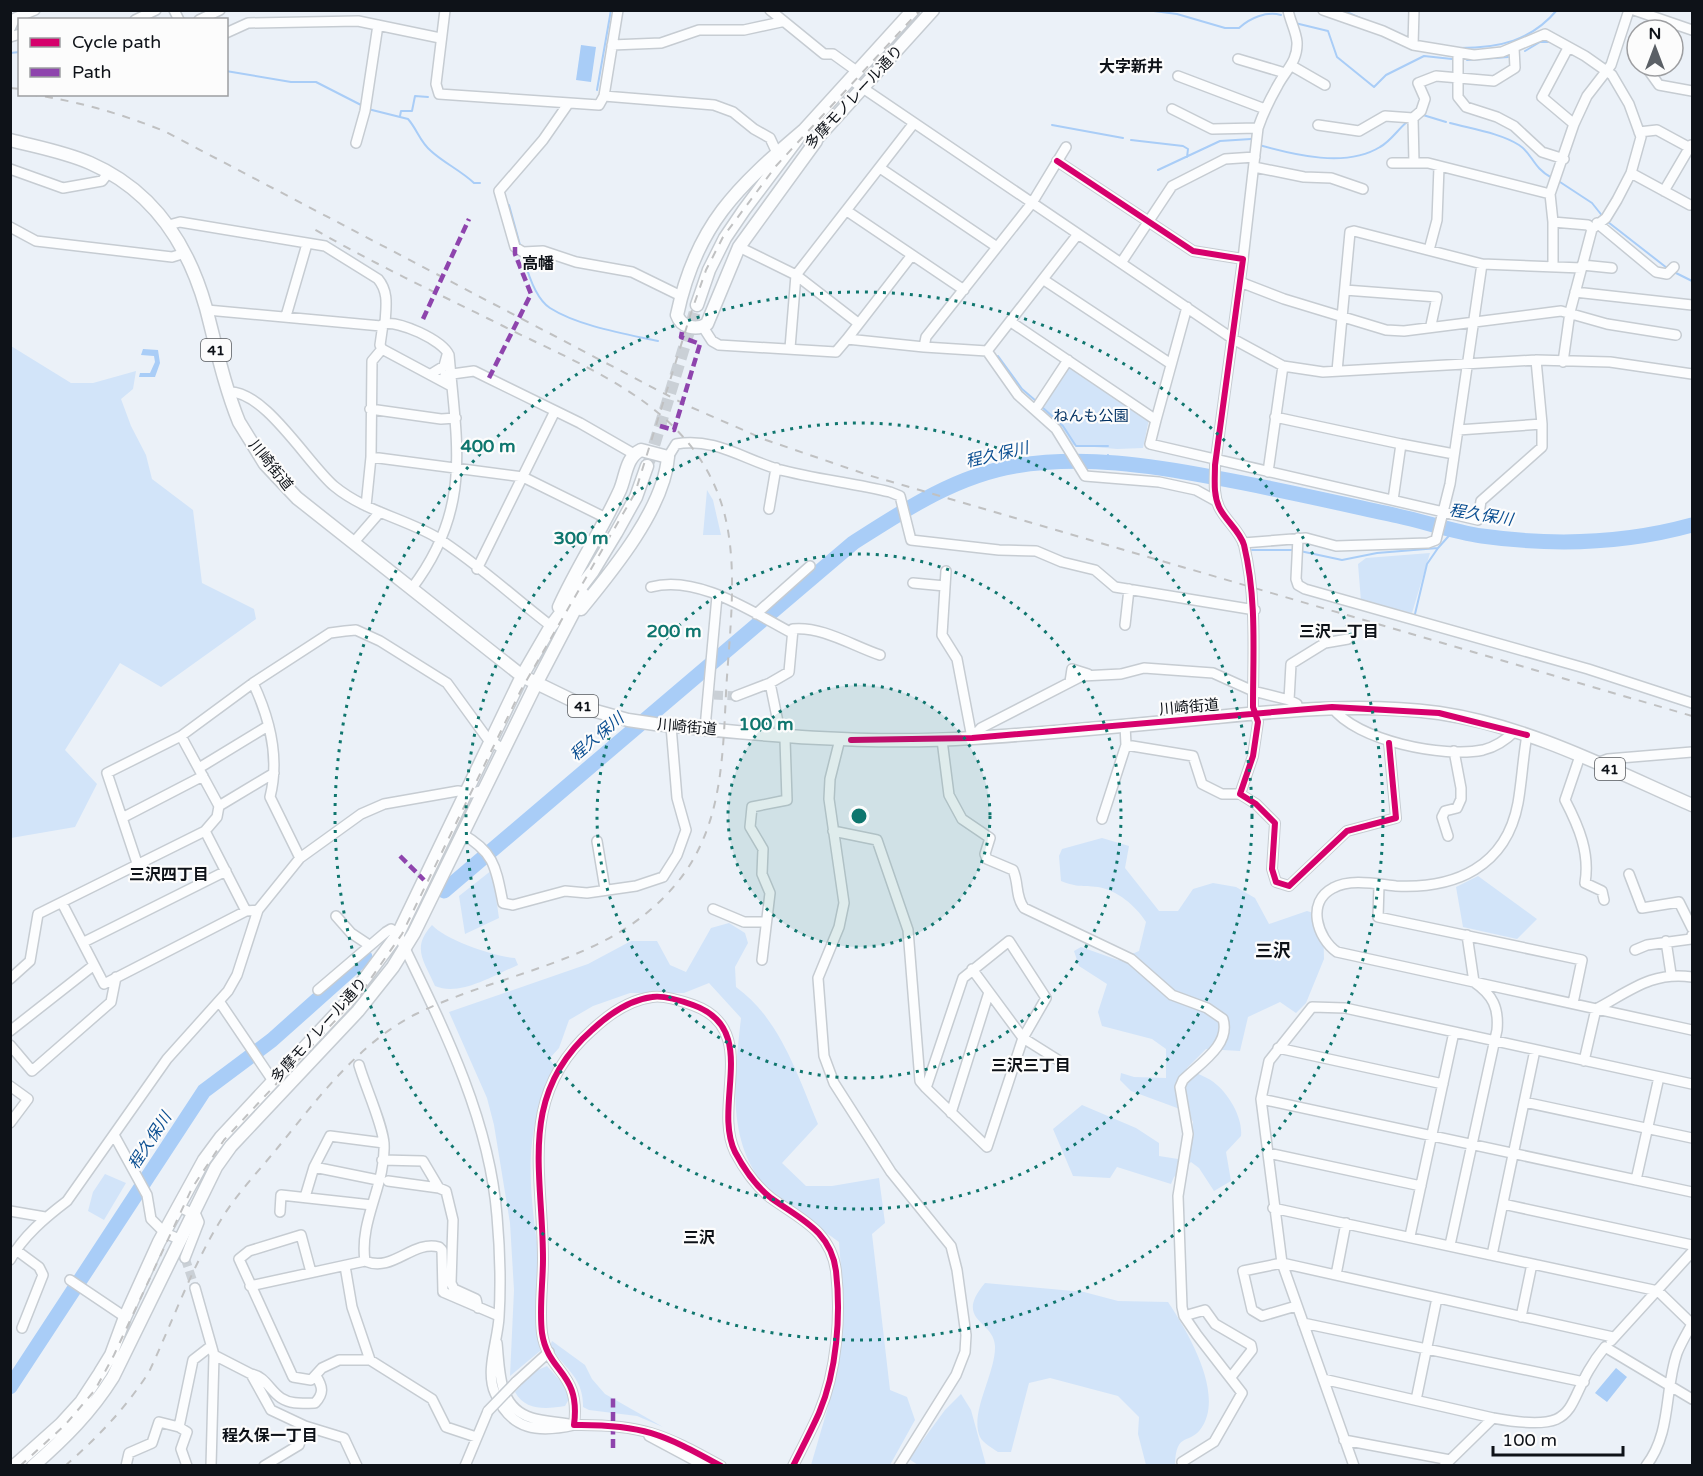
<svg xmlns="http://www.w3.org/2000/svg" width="1703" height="1476" viewBox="0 0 1703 1476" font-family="'Varela Round','Noto Sans JP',sans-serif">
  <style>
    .green { fill: #d2e4f9 }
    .water { fill: #a9cdf7 }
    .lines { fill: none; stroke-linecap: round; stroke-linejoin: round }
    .stream { stroke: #a9cdf7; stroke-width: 2 }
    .river { stroke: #a9cdf7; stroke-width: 15 }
    .minor-tunnel { stroke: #cad0d6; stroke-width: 9; stroke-dasharray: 9 4.5; stroke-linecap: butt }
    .major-tunnel { stroke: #cad0d6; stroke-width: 12; stroke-dasharray: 12 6; stroke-linecap: butt }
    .minor-casing { stroke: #c6ccd2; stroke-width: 12 }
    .major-casing { stroke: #c6ccd2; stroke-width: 15 }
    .minor { stroke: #fcfdfe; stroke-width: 9 }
    .major { stroke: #fcfdfe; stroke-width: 12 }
    .rail { stroke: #c0c1c2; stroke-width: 2; stroke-dasharray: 8 8; stroke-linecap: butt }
    .minor-bridge-casing { stroke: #c6ccd2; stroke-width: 12; stroke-linecap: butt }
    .minor-bridge { stroke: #fcfdfe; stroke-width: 9 }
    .quiet { stroke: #8e44ad; stroke-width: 4.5; stroke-dasharray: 9 4.5; stroke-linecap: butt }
    .cycleway-casing { stroke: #fcfcfc; stroke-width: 10 }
    .cycleway { stroke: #d6006c; stroke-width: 6 }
    .ring { fill: none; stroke: #0f766e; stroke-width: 3; stroke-dasharray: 3 6 }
    .labels { text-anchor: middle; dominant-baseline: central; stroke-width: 4.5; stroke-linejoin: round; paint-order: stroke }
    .shield { fill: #fcfcfc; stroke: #55585c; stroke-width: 1.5 }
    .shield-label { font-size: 14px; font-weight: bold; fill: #0e1218 }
    .street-label { font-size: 15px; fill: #0e1218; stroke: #fcfcfc }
    .park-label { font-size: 15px; fill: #003062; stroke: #fcfcfc }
    .neighbourhood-label { font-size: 16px; font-weight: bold; fill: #0e1218; stroke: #fcfcfc }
    .water-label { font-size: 16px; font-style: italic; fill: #0a4e91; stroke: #fcfcfc }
    .quarter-label { font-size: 18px; font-weight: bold; fill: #0e1218; stroke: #fcfcfc }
    .centre { fill: #0f766e; stroke: #fcfcfc; stroke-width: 3 }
    .ring-label { font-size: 18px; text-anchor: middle; font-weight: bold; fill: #0f766e; stroke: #fcfcfc; stroke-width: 4.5; stroke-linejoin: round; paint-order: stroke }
  </style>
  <rect width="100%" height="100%" fill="#ebf1f8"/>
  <path class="green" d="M11,346l60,37h22l43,-12 -3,18 -12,10 10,27 15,29 6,24 41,31 9,73 52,26 2,10 -95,68 -41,-24 -55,87 32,34 -22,43 -64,11z
    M1075,368l74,51 -6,29 -26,1 -45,-4 -13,-21 -18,-15 22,-39z
    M707,490l6,10 8,35h-18z
    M1430,553l-18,60 -51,-12 -3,-37 8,-6z
    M1102,838l27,8 -4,22 34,43h19l15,-22 20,-6 23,4 19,11 14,26 38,-13 16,5 1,43 -18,44 -10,10 -16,-11 -32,15 -8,34 -34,-2 -19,19c9,6 22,9 30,17 13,11 26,34 24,51l-15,16 5,29 -17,10 -15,-23 -8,-6 -17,15 -3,7 -54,-17 -7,11 -37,-2 -20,-47 29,-24 54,23 23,15v13l19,3 11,-7 4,-30 -5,-10 -57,-21 -11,-11 1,-7 13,4 32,1v-29l-14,-10 -50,-13 -4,-14 9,-28 -28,-18 -5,-15 7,-4 37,13 21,-9 7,-29c-10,-16 -29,-32 -48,-35 -17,-2 -19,1 -37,-6l-2,-25 3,-7z
    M492,870l7,48 -34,16 -6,-38z
    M1478,876l59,43 -20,20 -54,-12 -7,-40z
    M729,923l16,10 3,10 -13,24 1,20c44,32 61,87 82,137l-36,39 24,23h26l47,-8 6,45 -13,11 18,156 17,7 8,23 -25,45h-79l17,-58 16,-99 -5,-66c-21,-16 -57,-37 -74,-56 -40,-46 -30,-112 -24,-168l-32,-35 -25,10h-54l-37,13 -24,14 -10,28 -10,11 7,8c-31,58 -28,106 -20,169 1,10 4,19 5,28 2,27 -2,58 -1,87l-30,25 4,-86 -4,-67 -16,-98 -7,-27 -38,-86 139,-48 43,-23h26l13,24 16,7 25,-44z
    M432,925c13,15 64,32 83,33l3,7c-24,10 -58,32 -83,21 -11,-25 -24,-38 -3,-61z
    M105,1174l21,9 -22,37 -16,-9 5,-19z
    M985,1283l99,9 34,9 50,1c20,30 56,91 34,125 -12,19 -26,3 -27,38h-29l-8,-31 1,-17 -21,-21 -68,-18 -21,5 -18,69h-13c-6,-4 -15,-9 -18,-15 -11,-24 16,-64 15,-91 -1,-26 -42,-25 -10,-63z
    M552,1341l33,24 7,14 13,15 58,33 -26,-11 -48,-6 -6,-3c1,-31 -21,-40 -33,-61z
    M547,1366l16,18 6,15 -4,7c-18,3 -40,5 -50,-14l18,-20z
    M961,1394l10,16 15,55h-68l-9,-6 36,-49z"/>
  <path class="water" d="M581,45l15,2 -5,35 -15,-2z
    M143,349l15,1 2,13 -5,14h-16l1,-4h10l5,-11 -1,-6 -13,-1z
    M1616,1368l11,9 -20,25 -12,-9z"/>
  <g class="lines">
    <path class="stream" d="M1146,10l31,4 48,14h14c11,-10 27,-17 42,-13
      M1342,10l25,11
      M1295,23l33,8 9,26 37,30 12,-12 38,-19 28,3
      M1460,48c39,0 71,-7 97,-38
      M1525,51l15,-9h8
      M10,53l10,-1
      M1467,60l41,-3
      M226,71l65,11h25l47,24
      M597,90l14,-80
      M368,109l40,10c9,10 12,23 23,32 13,12 29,19 43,32h6
      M1423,115l23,7
      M400,116l1,-5h11l3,-15 13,1
      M1450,123c22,6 50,10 69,22 14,9 13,22 33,33
      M1052,125l71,13
      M1131,140l52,6 5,3 -1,8
      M1259,145c36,10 87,23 121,2 11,-6 18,-18 28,-26
      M1158,170l62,-29 31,-2
      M1560,182l32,21 12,15
      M509,205l11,40
      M1608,222l59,46
      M524,259c4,15 12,40 26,49 28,18 76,26 108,33
      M1672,271l20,10
      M998,356l24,33 14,12
      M1042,407l21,19 13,20h32
      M1108,455l1,7
      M1252,550h42
      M1300,551l42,9 35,-7 61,-5 17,-19
      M1415,614l12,-50 11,-16"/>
    <path class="river" d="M444,891l409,-348c50,-32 102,-67 162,-77 68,-11 135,-1 202,12 61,11 121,25 181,38 28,6 56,16 84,20 71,10 141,8 210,-11
      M10,1387l194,-296 68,-51 93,-83"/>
    <path class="minor-tunnel" d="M714,695l22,1
      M185,1258l10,30"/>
    <path class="major-tunnel" d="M649,462l48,-157"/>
    <defs>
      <path id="minor" d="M174,10l5,10
        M445,10l-9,74 3,10 160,11 5,-9 14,-86
        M770,10l54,44h9l25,18
        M1323,10l60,21 30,14
        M1414,10l-1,35 61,10 28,-3 43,-18 40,22 27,19 17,29 12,33 -10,36 -14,27 -11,18 -14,11 -22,83 -7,50
        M1634,10l58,20
        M135,20l21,-10
        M199,20l21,-10
        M10,29l5,-11 20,-8
        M226,33l22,-10 110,-2 82,17
        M10,37l10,-3
        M612,45l49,-2 38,-13h45l37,-8
        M1568,48l-26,49 32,27
        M1458,54v43l8,10 31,10 17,9 28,26 22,7
        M1238,59l47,14
        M1292,66l33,19
        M1651,66l-2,5 10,14 33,6
        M1178,76l87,33
        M851,80l382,259 50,27 40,6 213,-12 74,2 82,12
        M604,96l110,9 19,7 21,17 16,9 7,15
        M568,104l-25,36 -44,51 16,56 8,5 20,-1 33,11 56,10 49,24
        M1172,109l40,20 46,-1
        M1318,125l41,6 26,-15 28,2
        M1639,132l18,-2 35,19
        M356,143l9,-32 13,-86
        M1066,147l-34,56 -106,134 -2,10 63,4 31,44 38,34 29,47 74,6 37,8 20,11
        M1057,161l136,90 50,8 -28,206c0,14 -2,29 4,42 6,13 21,24 25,38 13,55 9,107 9,162l5,15 -5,34 -13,38 16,10 19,19 -3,46 4,13 13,4 58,-55 49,-13 -7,-75
        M1392,163h36l122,31
        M1414,163l-1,-45 8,-7 4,-12 -7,-16 18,-7 58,5 21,-13 -1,-20
        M1254,167l50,10 27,1 32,11
        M880,168l117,79
        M10,169l53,19 39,-7 7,-9
        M1631,173l59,32
        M1664,191l27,-46
        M847,211l117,79
        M1553,222l35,3 4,4
        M1597,223l59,49 11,2 7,-7
        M169,225l11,-3 145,24 53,33c11,13 8,28 7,44
        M10,227l26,14 136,16 13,-4
        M739,247l57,28 62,48
        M1429,250l8,-30 2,-53
        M1243,259l15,-131c5,-15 12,-29 20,-43 8,-15 20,-24 19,-43 -1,-11 -7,-21 -9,-32
        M1121,263l51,-77 53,-27 30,-2
        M1582,265l30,3
        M1553,267v-45l-3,-28 24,-70 13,-28 24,-31 18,-55
        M1044,280l127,84
        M1240,282l44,17 102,31 18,1 157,-20 46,13 69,11
        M1345,290l92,7 -6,28
        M1575,292l117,13
        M207,310l174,16
        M286,316l21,-72
        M1011,322l145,98 -6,24 328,76 3,-19 61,-54v-23
        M703,327l9,14 7,4 117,7 11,-13 77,8
        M847,339l65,-84
        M790,348l6,-73 118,-152
        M987,351l91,-117
        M1337,371l13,-139 4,-1 128,33 100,4
        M431,374l13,-8 3,-11
        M445,375l29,-4 106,52 54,31
        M228,392c36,-3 80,72 106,94 30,25 69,32 102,51 40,25 77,60 115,89
        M370,409l71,10 15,-1
        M1035,410l33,-50
        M1275,417l126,27 -8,56
        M1156,420l31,-113
        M1458,430l84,-6 -6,-64
        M1401,444l53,10
        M371,457l152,20 83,41
        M668,457l8,-13c37,-7 68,15 101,25 37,10 76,14 113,23l10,4 11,44 88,10 37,1 26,11 33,8 20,17 140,23
        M1268,472l15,-106
        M366,506l5,-49 1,-96 10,-12
        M769,509l7,-41
        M1298,538l-2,41 2,6 7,4 283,80 104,34
        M354,542l26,-30
        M1243,543l63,-5 30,8 92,-3 8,-3 14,-56 32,-220
        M477,569l78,-158
        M946,571l-4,64 15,24 15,79
        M913,583l32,3
        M651,587c46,-13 101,25 141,46
        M412,588c60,-79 45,-142 37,-233 -7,-15 -50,-35 -66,-31l-3,21 2,4 69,37
        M756,614l54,-48
        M1125,625l4,-36
        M1321,630l4,13
        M1070,682l2,-13 16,5
        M253,683c17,36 27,75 17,114l30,61
        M736,696l34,-13 19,-11 4,-43c29,-3 60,17 87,26
        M1332,707c24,34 112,51 151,43 12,-3 24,-11 32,-19
        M1297,710v-6l-8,-4 2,-36 34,-21 23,-4
        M1125,725l1,20 67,11 9,28 20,10h18
        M705,728l12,-132
        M181,736l38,70
        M972,738l9,-10 101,-52 39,-2 23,-6 69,5 40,18 36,9
        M840,739l-10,40 -1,20 15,104 -5,24 -21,51 6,78 10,27 57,89 60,74 6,24 9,65 -1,17 -9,23 -57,91
        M942,740l7,55 13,24 28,19 -5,16 2,5 26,11c6,13 2,26 11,38l107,51 41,36 35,13 16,11c8,26 -24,45 -40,61l-3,7 8,47 -10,62 4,111 2,9 13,19 45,58 -28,49 -32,20 1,4
        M1580,756l-15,44c14,27 25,53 20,83l17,8 2,9
        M1597,763l11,-4 84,-7
        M199,768l69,-42
        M122,818l81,-42
        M1102,819l24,-74
        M205,831l41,80
        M833,831l44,9 31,90 12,151 6,7
        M462,834c33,18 34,35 41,69l10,2 52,-14 22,2 49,-7 27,-9 14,-22 9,-25 -9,-32 -6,-72
        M1448,836l-6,-19 3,-6 12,-3 4,-9v-11l-7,-37
        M597,841l8,48
        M137,863l-30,-90 74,-37 72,-53 77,-50 15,-2 11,-1 24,11 67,42 40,55 17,12
        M1629,874l13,34 37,-6 13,26
        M1379,885l-1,32 204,43 -9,43
        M62,903l42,81 142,-73 12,-1
        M713,909l31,13h22
        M336,916l15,17 18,12
        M1467,935l7,47 218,48
        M1009,941l37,57 -23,40 -36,109 -61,-59 37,-110z
        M1666,941l5,33
        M84,942l142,-71
        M1635,950l12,-5 44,-6 1,-4
        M762,960l8,-67 -8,-19 1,-25 -13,-22 2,-20 35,-7 -2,-61 -6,-12 -9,-44
        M972,969l51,69 35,22
        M10,979l20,-18 8,-47 167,-83 12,-14 2,-11 55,-33
        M318,990l68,-58 5,-3 7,5c43,89 91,182 99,282 3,34 4,68 2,101 -1,23 -14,54 -4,76 16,38 44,40 79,32 -13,-3 -29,-3 -42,-7 -34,-10 -32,-46 -35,-75
        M219,1001l54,80
        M10,1031l84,-66
        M10,1045l22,26 79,-69 5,-25
        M1278,1048l165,36
        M1584,1061l12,-52c34,-18 56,-38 96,-32
        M359,1065c6,21 24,60 25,79 2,41 -25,76 -19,117 28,12 47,-21 74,-14l3,3 1,42 56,24
        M10,1086l18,13 -18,24
        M1261,1099l431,93
        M1524,1102l168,36
        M951,1113l38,-121
        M114,1135l33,60 4,24 14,14 14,6
        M1268,1153l153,33
        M382,1160l41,1 16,27 7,3 7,29 -2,63 3,6 22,10 2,9
        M314,1167l64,13
        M1636,1180l23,-103
        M388,1181l51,7
        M305,1197l9,-30 16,-31 54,7
        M1503,1204l189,41
        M179,1207l17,8 3,7 -14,36
        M1273,1208l385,83 34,33
        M10,1211l35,6
        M280,1212l1,-17 91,10
        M1410,1236l44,-204
        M1450,1245l47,-215c2,-22 -4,-35 -23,-48l-137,-30c-20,-14 -31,-50 -4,-64 17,-10 44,-4 63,-2 59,3 110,-19 122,-83 4,-23 5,-46 9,-68
        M16,1250l23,17 4,8 -21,53
        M1492,1255l43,-205
        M10,1260c13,-24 36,-43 57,-59l100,-142 61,-68 9,-16 21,-65 42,-52 61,-44 23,-10 74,-13 14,2 12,-3
        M345,1266l7,41 18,53
        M311,1272l-10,-37 -52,16 -10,8 54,118 18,3 11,-12 17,-8h31l62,39 14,28 30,10
        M1336,1275l10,-52
        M70,1280l55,37
        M250,1286l115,-25
        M195,1288l19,67 -3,111
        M1296,1306l-34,10 -10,-6 -9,-39 39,-8 331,74
        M1184,1316l21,-6 10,14 36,21 1,5 -21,27
        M1521,1317l11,-53
        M1303,1323l281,59
        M1611,1341l81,-89
        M214,1355l37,19 20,36 34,16 39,12 13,28
        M251,1374c14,2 19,17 30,24 11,7 22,5 34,5 9,-10 8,-16 1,-27
        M1323,1379l170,39
        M516,1382l33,-30
        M1416,1400l21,-102
        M649,1436l56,30
        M1344,1440l106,20
        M126,1466l3,-13 23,-10 7,-21 20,5
        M187,1466l-6,-17 6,-17 -8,-5 14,-67 18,-14
        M264,1466l35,-21 6,-19
        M465,1466l23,-55
        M721,1466c-58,-32 -79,-42 -147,-41 7,-54 -26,-51 -32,-92 -3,-24 1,-50 1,-74 0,-87 -26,-163 49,-229 16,-15 37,-30 60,-33 12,-2 30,4 41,8 68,24 19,99 42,147 9,17 22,35 36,46 29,21 60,33 65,73 5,44 1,100 -17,142 -8,18 -17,35 -26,53
        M1354,1466l-72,-203 -21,-164 8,-38 43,-54 33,1 347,76
        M1444,1466l49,-48c97,18 66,-16 112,-71l87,52
        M1646,1466c26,-34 18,-75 31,-113 4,-10 10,-20 15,-29"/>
      <path id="major" d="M804,130c-67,57 -108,95 -127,185 4,12 19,16 30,9l32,-77 77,-106
        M10,140c27,7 55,12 80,23 62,27 98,81 116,145 10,38 18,77 33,114l26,42 32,34 225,178 70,34 36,10 27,4c105,11 212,21 318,14 81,-5 162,-13 243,-21 75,-7 147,-14 223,-4 89,13 171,56 253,92
        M811,145l122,-135
        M697,305l12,-35 16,-32 19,-28 60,-80 109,-120
        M559,607c18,-40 43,-77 61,-117 6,-14 6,-33 21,-40l27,7c-4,51 -55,113 -87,152
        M14,1466l47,-42 20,-22 19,-29 11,-18 14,-38 34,-75 45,-82 17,-23 127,-136 50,-67 124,-258 29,-50 42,-55 23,-38 20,-36 11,-31
        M33,1466c32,-28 58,-54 80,-89l103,-210 15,-21 127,-135 35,-44 21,-34 122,-249 47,-90"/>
    </defs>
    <use href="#minor" class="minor-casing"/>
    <use href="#major" class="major-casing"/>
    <use href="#minor" class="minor"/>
    <use href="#major" class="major"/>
    <path class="rail" d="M10,88l10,1
      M29,94c48,7 90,19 135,37l522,274 80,35 102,35 824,241
      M20,1466l45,-41 30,-35 19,-35 78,-167 32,-48 136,-146 42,-60 119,-244 114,-197 56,-180 15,-43 17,-33 53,-71 144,-156
      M65,1466c33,-29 60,-57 84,-94 23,-49 42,-103 70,-149 15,-26 37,-49 56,-72 41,-50 82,-107 141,-137 74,-37 170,-49 233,-103 71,-59 73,-133 77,-218 3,-58 13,-124 -2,-181 -29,-105 -131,-141 -219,-185 -64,-32 -129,-62 -191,-98"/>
    <defs>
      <path id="minor-bridge" d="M488,1411l28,-29"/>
    </defs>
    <use href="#minor-bridge" class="minor-bridge-casing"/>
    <use href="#minor-bridge" class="minor-bridge"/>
    <path class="quiet" d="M423,319l46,-100
      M489,378l42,-84 -16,-40v-7
      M660,426l14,4 26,-86 -19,-7 1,-5
      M400,856l24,24
      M613,1448v-54"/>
    <defs>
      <path id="cycleway" d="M1057,161l136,90 50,8 -28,206c0,14 -2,29 4,42 6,13 21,24 25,38 13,55 9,107 9,162l5,15 -5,34 -13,38 16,10 19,19 -3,46 4,13 13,4 58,-55 49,-13 -7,-75
        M851,740l121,-2 360,-31 107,6 88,22
        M721,1466c-58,-32 -79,-42 -147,-41 7,-54 -26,-51 -32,-92 -3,-24 1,-50 1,-74 0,-87 -26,-163 49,-229 16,-15 37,-30 60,-33 12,-2 30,4 41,8 68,24 19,99 42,147 9,17 22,35 36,46 29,21 60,33 65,73 5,44 1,100 -17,142 -8,18 -17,35 -26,53"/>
    </defs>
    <use href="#cycleway" class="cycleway-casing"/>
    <use href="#cycleway" class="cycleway"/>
  </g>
  <circle cx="859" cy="816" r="131" fill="#0f766e" fill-opacity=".12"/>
  <g class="ring">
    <circle cx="859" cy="816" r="131"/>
    <circle cx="859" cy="816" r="262"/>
    <circle cx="859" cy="816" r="393"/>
    <circle cx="859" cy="816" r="524"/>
  </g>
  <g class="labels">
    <g class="shield">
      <rect x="201" y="339" width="30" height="22" rx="4.5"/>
      <rect x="568" y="695" width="30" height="22" rx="4.5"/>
      <rect x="1595" y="758" width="30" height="22" rx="4.5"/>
    </g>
    <g class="shield-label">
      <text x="216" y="350">41</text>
      <text x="583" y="706">41</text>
      <text x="1610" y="769">41</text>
    </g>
    <g class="street-label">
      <text transform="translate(854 97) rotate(-47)">多摩モノレール通り</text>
      <text transform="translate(271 465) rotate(51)">川崎街道</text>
      <text transform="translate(1189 707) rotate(-5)">川崎街道</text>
      <text transform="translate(687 727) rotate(5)">川崎街道</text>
      <text transform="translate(319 1030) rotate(-48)">多摩モノレール通り</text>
    </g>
    <g class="park-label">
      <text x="1091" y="416">ねんも公園</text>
    </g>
    <g class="neighbourhood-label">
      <text x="1131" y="67">大字新井</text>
      <text x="538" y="264">高幡</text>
      <text x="1339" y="632">三沢一丁目</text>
      <text x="169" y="875">三沢四丁目</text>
      <text x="1031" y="1066">三沢三丁目</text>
      <text x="699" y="1238">三沢</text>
      <text x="270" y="1436">程久保一丁目</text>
    </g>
    <g class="water-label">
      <text transform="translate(997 455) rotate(-13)">程久保川</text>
      <text transform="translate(1481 515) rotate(9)">程久保川</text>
      <text transform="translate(597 737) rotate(-40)">程久保川</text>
      <text transform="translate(150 1141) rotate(-57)">程久保川</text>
    </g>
    <g class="quarter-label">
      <text x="1273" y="951">三沢</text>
    </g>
  </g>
  <circle cx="859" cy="816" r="9" class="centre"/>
  <g class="ring-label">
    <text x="488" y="452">400 m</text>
    <text x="581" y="544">300 m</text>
    <text x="674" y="637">200 m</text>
    <text x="766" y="730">100 m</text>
  </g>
  <rect width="1703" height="1476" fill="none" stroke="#0e1218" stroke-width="24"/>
  <rect x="18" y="18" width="210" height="78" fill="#fcfcfc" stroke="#9d9ea1" stroke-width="1.5"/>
  <rect x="30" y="38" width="30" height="9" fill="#d6006c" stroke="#9d9ea1" stroke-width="1.5"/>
  <text x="72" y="48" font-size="18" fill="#0e1218">Cycle path</text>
  <rect x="30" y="68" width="30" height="9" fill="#8e44ad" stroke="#9d9ea1" stroke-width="1.5"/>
  <text x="72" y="78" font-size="18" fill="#0e1218">Path</text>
  <g transform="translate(1655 48)"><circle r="28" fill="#fcfcfc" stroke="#9d9ea1" stroke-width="1.5"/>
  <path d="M0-4.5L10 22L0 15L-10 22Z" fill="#5b6066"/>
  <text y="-9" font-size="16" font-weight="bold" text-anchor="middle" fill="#0e1218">N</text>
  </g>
  <path d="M1493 1446v9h130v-9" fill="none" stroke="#0e1218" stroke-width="3"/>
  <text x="1502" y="1446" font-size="18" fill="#0e1218" stroke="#fcfcfc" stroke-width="4.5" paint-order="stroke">100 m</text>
</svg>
